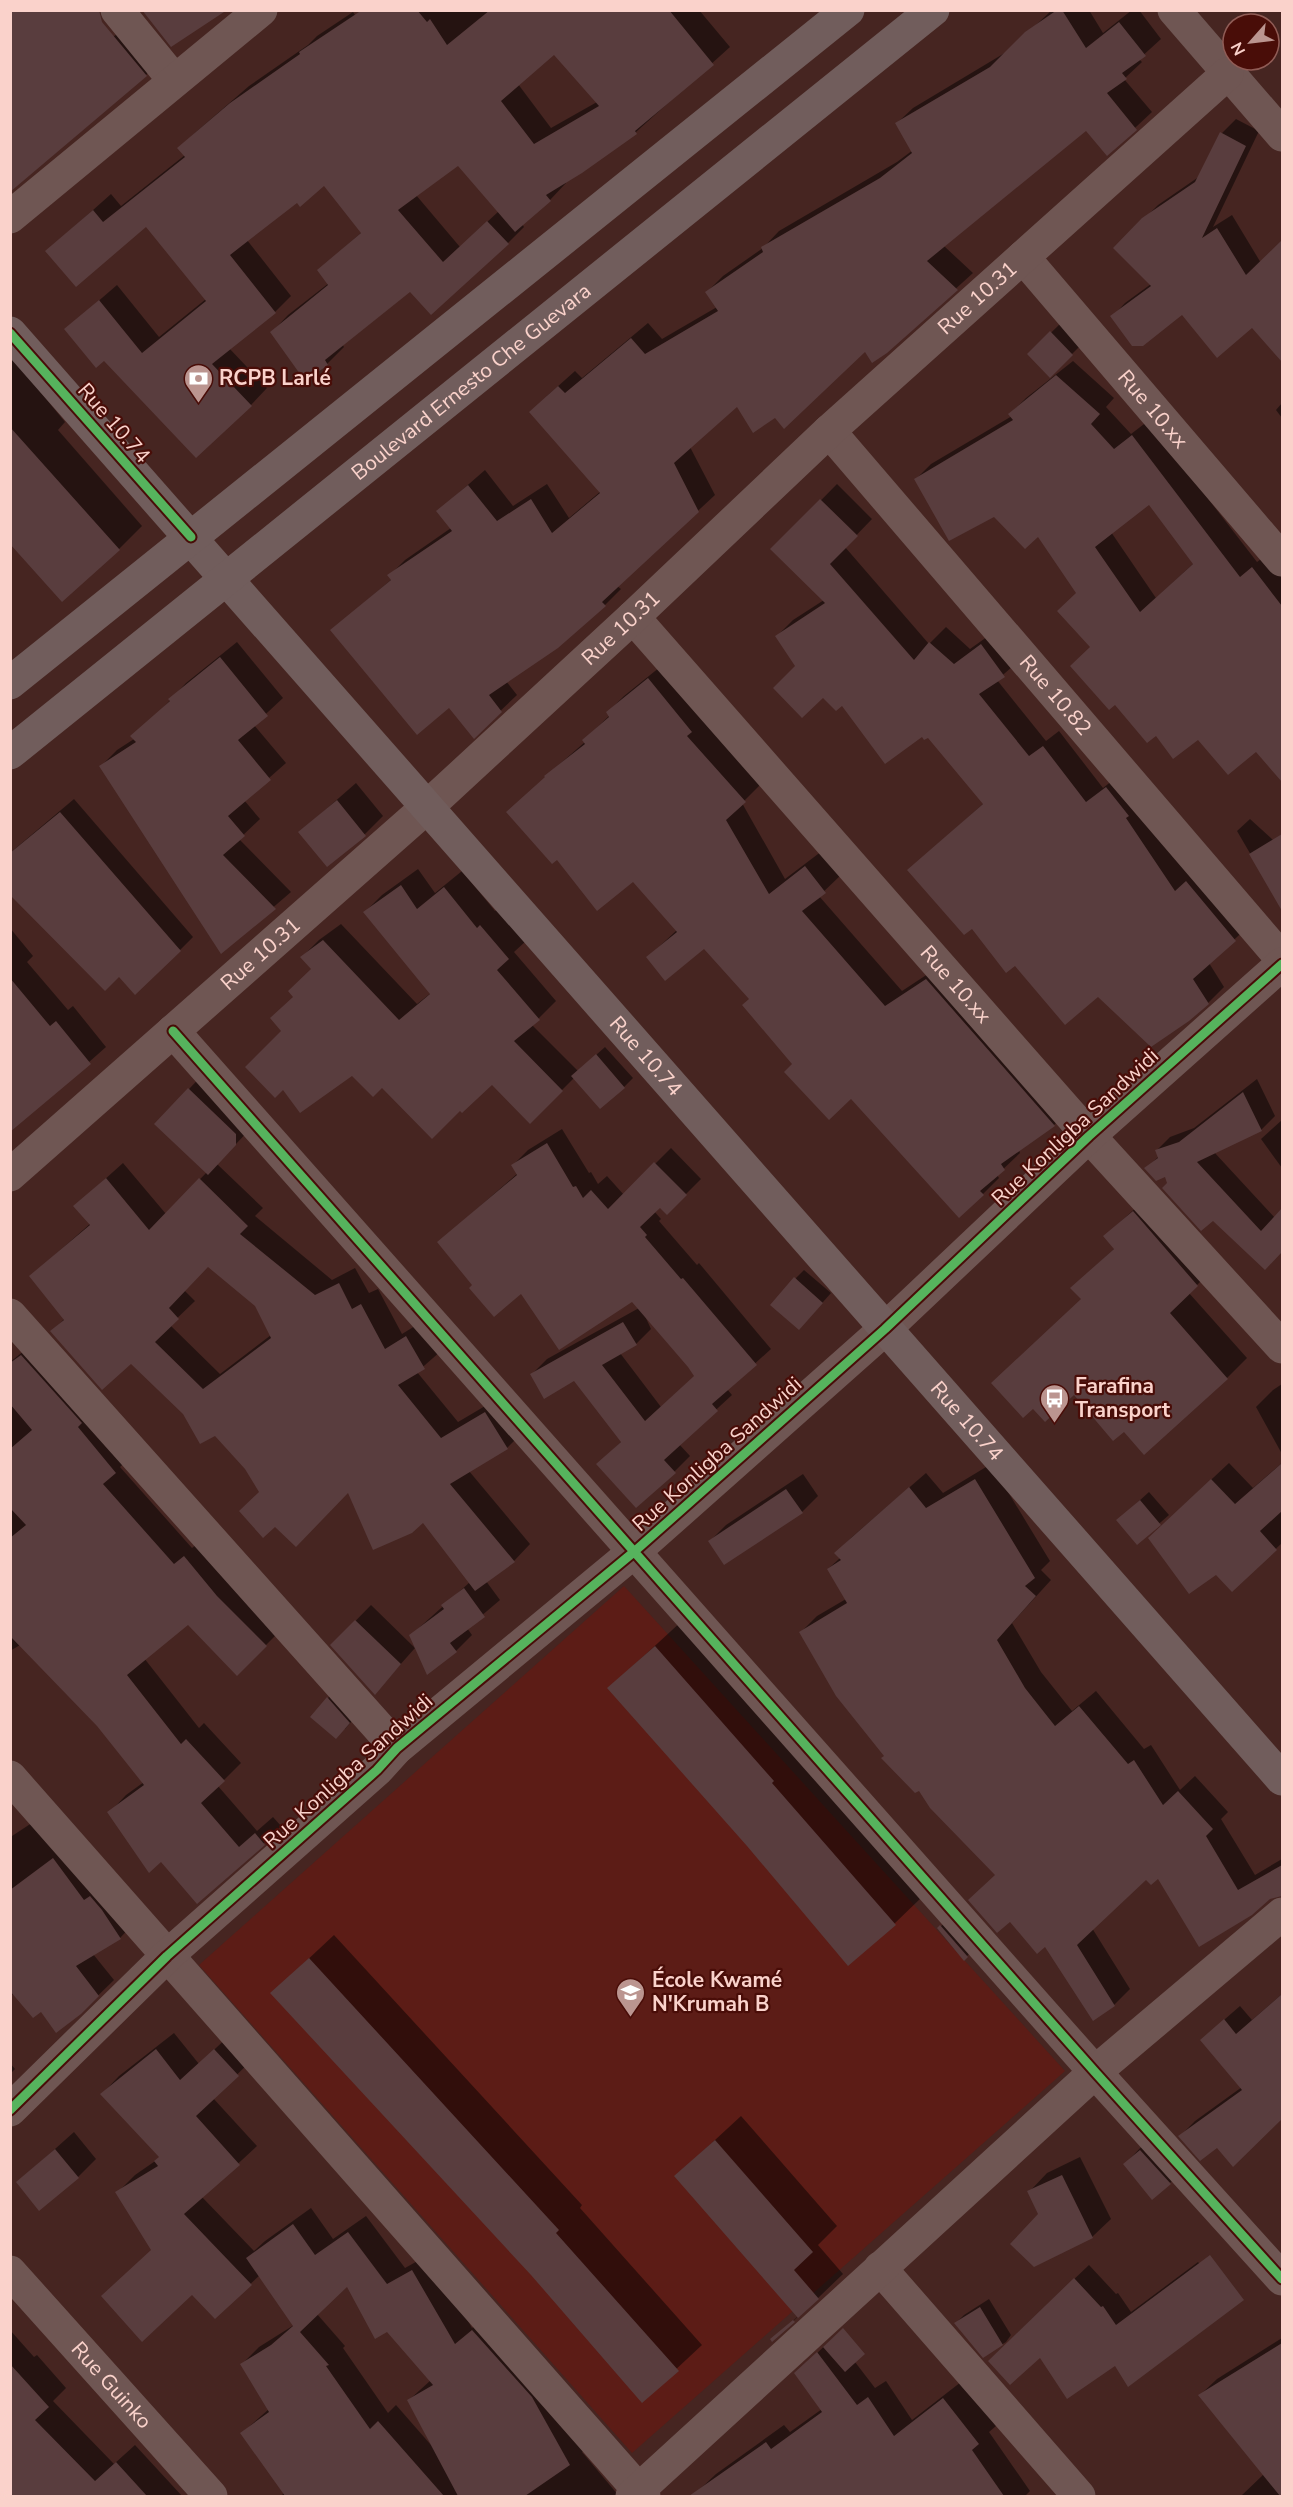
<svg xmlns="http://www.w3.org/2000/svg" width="1293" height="2507" viewBox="0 0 1293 2507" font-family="'Nunito Sans',sans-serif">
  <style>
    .built { fill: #5c1c16 }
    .shadow { fill: #0007; fill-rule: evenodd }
    .building { fill: #593d3e; fill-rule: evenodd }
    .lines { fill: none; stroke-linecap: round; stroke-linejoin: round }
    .minor { stroke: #6f5653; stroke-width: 33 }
    .secondary { stroke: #715d5c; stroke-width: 33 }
    .cycleway-casing { stroke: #490d08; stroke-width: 13 }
    .cycleway { stroke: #56b35d; stroke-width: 9 }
    .labels { text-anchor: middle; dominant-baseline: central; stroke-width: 4.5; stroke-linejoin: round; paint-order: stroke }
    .street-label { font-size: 21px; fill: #fad2cb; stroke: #490d08 }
    .poi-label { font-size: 21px; font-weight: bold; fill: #fad2cb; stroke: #490d08; text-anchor: start }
  </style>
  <rect width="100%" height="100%" fill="#462521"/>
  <path class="built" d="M624,1586l441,485 -433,382 -433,-488z"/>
  <path class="shadow" d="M376,10h323l31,37 -94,85 -71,50 1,1 -16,17 -28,24 2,3 -16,16 -98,47 -68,54 2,3 -17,17 -55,-32 16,-17 41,-32 -10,-13 43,-38 -37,-48 -28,17 -50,39 44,56 -16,16 -46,36 38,40 -16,17 -147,-46 -38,-30 51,-44 42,52 47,-38 -59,-74 -100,26 64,-57 10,12 64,-51 -6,-7 17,-16 53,-46 59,-41 9,-9 36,-24 8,12zM554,53l43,49 -46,26 -33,-44zM459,164l40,47 -39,36 -44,-52z
    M1052,10h37l14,23 29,-23h7l22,29 -22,20 3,3 -18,17 28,33 -45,42 -21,-25 -142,117 29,27 -87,79 -21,-2 -90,66 -38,-11 -47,42 25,48 -98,91 4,3 -16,16 -99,76 11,14 -43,41 -25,-30 -117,-76 60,-51 -3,-3 16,-16 46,-32 -13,-17 47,-41 28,36 34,-22 22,34 32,-27 -54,-95 28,-25 7,7 66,-55 14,16 55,-32 -10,-15 16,-16 40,-28 16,-17 118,-69 16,-12 -17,-26 17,-16 95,-57z
    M139,20l28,34 -21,21 -106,9z
    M1236,119l23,12 -46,96 19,-12 29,48 21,-21v118l-30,-34 -70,-13 -70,4 13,-14 26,-19 -36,-36 43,-43 42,-29 22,-43z
    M1060,324l21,21 -31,31 -21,-22z
    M10,355l55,67 -7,8 84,96 -23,23 -109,-8z
    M1073,361l41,37 -8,9 25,27 17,-13 109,141 12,-9 13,17v159l-24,23 -59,-14 -107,-91 -14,-54 -40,-58 -122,-56 15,-15 81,-48 -2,-2 16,-16zM1149,503l45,60 -38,35 -45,-66z
    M1282,403v15l-6,-8z
    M837,484l35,35 -27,28 84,97 17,-17 24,22 28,-20 22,31 -23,20 49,61 13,-10 44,57 20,-16 128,152 -42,39 15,24 -16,16 -110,-8 -83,-31 -106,-94 75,-67 -56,-67 -86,-33 -45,-37 -20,-30 16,-16 31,-20 -51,-51z
    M237,642l46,56 -29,27 32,38 -42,37 16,19 -21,20 52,53 -70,60 -120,-186 16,-16 17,-11 52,-56z
    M665,663l96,121 -19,19 43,76 37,-28 19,24 -22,21 83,95 41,-27 127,145 -16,16 -35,25 1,3 -23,22 2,3 -16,16 -132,-97 -57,-33 -44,-65 -46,-52 -56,10 29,-27 -131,-154 39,-34 -1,-2 26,-25 -2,-3 16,-16z
    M356,783l27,33 -18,18 -65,-2z
    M74,799l119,138 -13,13 -170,-97z
    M1250,819l32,29v60l-45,-77z
    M418,869l17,24 27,-22 33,40 3,-2 28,32 -12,11 42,49 -24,24 46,46 27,-24 28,31 -9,9 -49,-10 -45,45 -38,-39 -110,3 -29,-12 -70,-43 12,-35 18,-28 -11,-11 17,-17 22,-16 76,80 14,-11 -66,-81 17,-17z
    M10,928l23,28 -6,6 41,48 5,-4 33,41 -79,70 -17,-45z
    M207,1070l47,55 -37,39 46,44 -8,8 77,64 23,-12 14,25 9,-4 24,45 21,-13 18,30 -24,21 41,50 44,-26 22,35 -17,17 -38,23 61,73 -16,17 -28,20 14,19 -33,28 5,7 -16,16 -45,-16 59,-53 -47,-61 -74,-31 -89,2 -14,-23 -31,-35 -31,-21 -53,-51 -79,-30 13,-14 -34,-42 60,-53 -16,-17 48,-43 43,51 41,-42 -51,-48zM208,1265l49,40 14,30 -51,39 -50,-49 25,-24 -11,-11z
    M1257,1079l18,37 -14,14 -47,22 61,66 7,-8v41l-17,17 -52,-49 -44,-37 -3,-7 -20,-6 13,-13 -3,-5 14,-14 24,-9z
    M1282,1120v48l-21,-29z
    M562,1129l27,44 2,-1 7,12 9,-8 17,19 47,-47 30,31 -34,34 -7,-7 -6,5 7,8 -2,2 38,44 2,-2 72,86 -44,40 5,6 -53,49 11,12 -16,16 -76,-8 24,-23 -47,-62 -43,-5 15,-15 92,-51 -7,-8 -111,-9 -48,-6 -34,-43 79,-69 -5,-8 15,-15zM645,1316l51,59 -35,32 -41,-54 16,-9 15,-15z
    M1153,1192l64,73 -28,28 58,65 -20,20 -145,-79 -10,-11 43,-40 -10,-12z
    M804,1270l27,23 -23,26 -12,-41z
    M39,1339l94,116 -13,12 72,81 10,-8 81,88 -46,46 -49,-51 -44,35 55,70 5,-5 37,40 -23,23 39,45 16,-14 8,9 -17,17 -103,17 -52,-47 17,-18 18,-13 -46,-57 -78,-80 -10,6v-289z
    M1282,1384v70l-26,-47 17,-17z
    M1229,1463l24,25 29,-25v80l-50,47 -65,-69z
    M991,1464l59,97 -9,9 10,10 -39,43 29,49 31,39 24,-20 48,58 7,-4 29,45 15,-14 33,36 -7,7 34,56 27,-16v35l-12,4 -112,-21h-12l-54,51 38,61 -16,16 -194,-216 -34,-34 -85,-123 16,-16 29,-17 -18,-30 12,-11 -4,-5 16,-16 74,-64 17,20z
    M803,1474l15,22 -16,16 -92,29 16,-16z
    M1149,1492l20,23 -32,28 -19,-23z
    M371,1605l44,43 -40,45 -43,-48z
    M683,1620l239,277 -28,27 -146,-79 -139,-157z
    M336,1690l22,24 -13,15 -17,-31z
    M44,1815l91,107 -15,16 -27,16 21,26 -34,33 -39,-4 -27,-16 -4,4v-163l2,2z
    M950,1918l26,29 -12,12 -25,-31z
    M334,1935l248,270 -2,3 122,137 -60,56 -110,-127 -260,-281z
    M1282,1994v123l-49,48 -16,-19 -37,-10 15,-15 47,-34 -25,-61 23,-20 12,14z
    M233,2032l22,25 -42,41 44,48 -55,51 52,54 11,-10 46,-33 22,31 33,-23 39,52 25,-14 42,74 18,-14 97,133 -5,5 37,44h-338l3,-3 -42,-60 27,-24 -27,-45 17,-17 35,-22 -34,-50 -45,42 -63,-68 -35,-56 18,-18 26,-18 -59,-63 17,-18 55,-43 25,31zM348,2285l83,95 -22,20 22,45 -35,-40 -8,8 -45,-65 2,-2 -28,-32z
    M10,2063l5,6 -5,5z
    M741,2116l96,110 -19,19 25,29 -25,24 -45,42 25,-24 -122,-140z
    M74,2132l22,27 -18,18 -60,5z
    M1143,2145l45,20 -18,18 -45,-19z
    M1080,2157l31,62 -19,18 -52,-23 -11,-22 18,-19z
    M1198,2262l36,40 -119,62 -75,-8 -33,-13 82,-78 27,29 2,-1 13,19z
    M989,2299l22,36 -5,7 -23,14 -27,-33 8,-8z
    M10,2330l24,27 3,-2 29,33 -13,13 61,63 21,-19 47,51h-172z
    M835,2336l40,52 11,-7 26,39 49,-38 35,44 -7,6 41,59 -5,5h-54l-22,-30 -39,30h-208l-4,-5 18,-17 68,-49 6,7 32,-23 -8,-53z
    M1282,2338v158h-41l23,-22 -64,-79 17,-16z"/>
  <path class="building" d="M10,10h89l3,12 45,54 -137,116z
    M142,10h85l-56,37z
    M362,10h55l10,12 3,-3 17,26 43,-35h179l45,55 -79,66 2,3 -55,39 -36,22 5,6 -36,31 -57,-66 -60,44 45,52 44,-41 22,23 -78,71 -21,-23 -85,68 3,5 -23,16 -35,-49 58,-47 -11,-15 44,-37 -37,-47 -24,21 -3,-4 -67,52 46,58 -64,51 40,42 -56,52 -92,-97 -8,7 -32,-39 35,-29 43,53 64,-52 -60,-74 -70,60 -31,-36 48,-41 10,12 82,-65 -8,-9 53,-45 70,-49 -1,-2zM554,55l45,51 -65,38 -33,-43z
    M1057,10h5l24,38 33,-26 27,34 -24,17 5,6 -20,14 30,37 -30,26 -21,-25 -159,130 31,29 -71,63 -15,10 -7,-11 -81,77 -9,-11 -22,15 -16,-26 -63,56 25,49 -97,90 4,4 -48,42 -69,47 13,17 -28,27 -25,-31 -32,27 -87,-105 61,-50 -4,-5 65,-44 -16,-20 32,-26 29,36 34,-22 21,34 48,-40 -71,-81 29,-26 7,7 66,-55 14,16 73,-43 -13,-19 58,-40 -2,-5 119,-69 32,-25 -17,-30 95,-56 35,-35z
    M1220,132l26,14 -44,92 15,-10 29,47 36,-35v122l-30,-34 -35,30 -35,-43 -39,31h-11l-22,-30 41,-30 -38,-38 29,-30 53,-36z
    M1050,331l23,24 -23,23 -23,-24z
    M1056,375l44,39 -9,10 23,25 18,-14 108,142 12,-10 30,39v176l-26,-30 -28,23 -30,-35 -25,19 -17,-23 -9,7 -32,-38 -6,5 -39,-44 20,-19 -33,-36 19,-18 -38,-56 -13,12 -31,-32 -45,24 -35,-62 99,-59 -5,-6zM1149,505l44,59 -53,48 -45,-65z
    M10,427l110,123 -58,52 -52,-58z
    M820,499l38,37 -28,28 84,96 15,-18 25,22 27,-20 24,33 -26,17 50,62 14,-10 43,56 20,-15 23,29 -3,2 49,73 11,-10 50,60 -43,38 16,25 -20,17 -38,26 -53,-50 -33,28 -50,-59 -9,7 -34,-44 -8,6 -57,-65 76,-66 -55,-66 -4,2 -2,-3 -37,27 -43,-58 -6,5 -13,-13 -21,20 -29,-30 22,-22 -20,-30 50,-33 -55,-54z
    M220,657l48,59 -30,24 33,40 -43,36 17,20 -22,19 53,54 -55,45 -122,-188 37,-24 -6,-6 40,-35 -2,-2z
    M648,678l44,54 -5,4 59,66 -20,18 43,74 36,-28 21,27 -24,18 83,95 41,-27 129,147 -54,38 4,6 -25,21 4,4 -25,23 -108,-119 -22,21 -45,-48 8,-8 -50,-59 7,-6 -45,-50 -39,32 -19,-24 31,-25 -44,-50 -36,29 -40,-51 -5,4 -46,-52 39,-35 -1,-1 41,-32 -3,-4 27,-23 -3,-5z
    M337,800l29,36 -39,31 -29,-35z
    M60,812l121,139 -46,44 -16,-18 -14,14 -95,-96v-42z
    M1282,834v77l-33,-57z
    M401,885l16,24 27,-22 33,41 3,-3 29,34 -12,11 43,50 -26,21 49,50 -33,33 -38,-39 -30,28 -2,-2 -28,28 -50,-51 -9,9 -21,-21 -52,37 -17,-23 -8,8 -30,-31 36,-36 -11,-13 23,-21 -5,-6 23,-22 -11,-12 23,-17 76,80 31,-26 -67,-82z
    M10,978l40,48 6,-5 35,43 -81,68z
    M596,1054l29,34 -25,21 -29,-33z
    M188,1088l48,46v11l-28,30 -54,-51z
    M1243,1092l19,39 -65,31 64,69 21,-23v44l-17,18 -52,-49 -12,10 -39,-43 5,-5 -2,-6 -9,4 -12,-13 14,-10 -3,-8 24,-8z
    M547,1143l26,44 3,-1 7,12 8,-8 17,19 46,-47 33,33 -20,20 -7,-7 -20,19 7,8 -2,2 36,42 2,-1 74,87 -45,39 6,7 -54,49 12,13 -40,35 -40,-44 25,-22 -47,-61 -30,18 -14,-25 93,-52 14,23 -35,20 43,56 49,-45 -6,-9 -56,-65 -73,48 -38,-56 -27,23 -25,-29 3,-3 -35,-43 80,-67 -6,-10z
    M106,1178l43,52 50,-52 49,48 -8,8 75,61 24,-12 13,26 9,-5 24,45 21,-13 19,33 -27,16 43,53 44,-26 23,37 -58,35 65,78 -40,29 -52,-68 -11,10 -39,17 -25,-57 -52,54 -21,-20 -12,11 -24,-27 20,-19 -14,-23 -30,-33 -15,8 -17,-30 -52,-50 -29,26 -52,-59 14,-11 -35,-44 61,-51 -17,-19zM208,1267l47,39 16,32 -68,51 -48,-47 24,-23 -10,-11z
    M1133,1211l65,75 -28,27 58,66 -84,76 -20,-23 -11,9 -39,-46 -29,27 -12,-13 -10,9 -32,-35 90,-84 -11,-11 44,-39 -11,-13z
    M794,1277l29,26 -24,27 -29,-25z
    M21,1355l61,68 -4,4 38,46 -13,11 71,80 10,-8 33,40 50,50 -30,30 -49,-51 -61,50 54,69 5,-5 39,42 -24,22 38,44 16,-14 10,12 -68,59 -36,-42 -12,11 -42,-61 37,-27 -47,-59 -87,-90v-98l16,-13 -16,-17v-59l22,-19 -22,-26v-41z
    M1282,1463v48l-22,20 17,19 -45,42 -16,-17 -27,19 -41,-56 63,-59 24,25z
    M975,1479l60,99 -10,8 11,10 -39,44 28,48 30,38 24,-20 49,58 6,-4 29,45 15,-14 35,38 -7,7 32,54 44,-25v31l-12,3 -18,16 -53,32 -41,-68 -7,6 -5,-5 -69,65 38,61 -22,15 -48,-74 -8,7 -27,-32 -13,11 -29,-33 27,-25 -65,-67 -11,-17 -4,2 -34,-35 3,-2 -48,-60 -37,-64 48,-29 -20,-34 14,-9 -7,-7 75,-66 17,21z
    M786,1489l17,24 -79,52 -16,-24z
    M1140,1500l21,25 -24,20 -21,-25z
    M464,1588l21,29 -35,26 7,9 -30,23 -18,-40 35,-26 -3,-4z
    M355,1620l46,44 -26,31 -45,-50z
    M655,1646l119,135 -2,2 124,142 -48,41 -101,-120 -140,-158z
    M327,1697l23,26 -14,16 -26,-22z
    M53,1858l31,42 6,-4 12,14 19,29 -45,27 23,30 -18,18 -25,19 -15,-21 -8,6 -23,-27v-101z
    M940,1925l28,32 -4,4 -27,-33z
    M309,1958l250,272 -3,3 123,138 -37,32 -111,-128 -261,-282z
    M1282,1994v125l-49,48 -16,-19 -17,13 -22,-25 64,-46 -42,-50 24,-21 12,15z
    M156,2049l24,31 34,-31 25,27 -43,40 44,49 -56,49 68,71 -37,34 -23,-24 -50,47 -41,-46 50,-46 -36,-58 43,-26 -4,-5 5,-4 -59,-63z
    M715,2140l98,112 -19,18 25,29 -21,19 -124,-142z
    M55,2149l24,29 -40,33 -23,-29z
    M1140,2150l31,34 -19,16 -29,-36z
    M1062,2175l31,63 -59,29 -24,-23 28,-30 -11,-23z
    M293,2224l22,31 33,-23 39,52 25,-14 43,74 17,-14 60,67 38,68 -45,31h-67l-51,-96 26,-15 -46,-53 -12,7 -28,-52 -47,45 29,33 -3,1 44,63 8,-8 66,75h-159l-45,-63 29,-21 -29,-48 31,-19 22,-19 -47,-68z
    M1210,2255l34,45 -116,87 -13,-21 -48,33 -27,-41 -30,27 -22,-24 86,-83 27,29 2,-1 13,19z
    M980,2307l23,38 -20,13 -29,-35z
    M793,2320l2,2 -23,20 -2,-3z
    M843,2328l22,26 -20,18 -22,-25z
    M1282,2343v153h-2l-82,-101z
    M817,2352l40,53 11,-8 26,39 49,-38 36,46 -7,6 32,46h-315l77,-54 5,7 51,-37 -28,-39z
    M10,2364l39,43 -14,13 60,61 21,-19 31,34h-137z"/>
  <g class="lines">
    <g class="minor">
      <path d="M117,10l57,70"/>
      <path d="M1174,10l108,125"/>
      <path d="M10,217l251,-207"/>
      <path id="s1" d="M1023,257l259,303"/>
      <path id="s2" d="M829,431l453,528"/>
      <path id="s3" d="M633,617l456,519 193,211"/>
      <path d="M173,1031l922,1041 187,207"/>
      <path id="s4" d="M10,1175l416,-367 207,-191 196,-186 398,-357"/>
      <path d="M10,1315l387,433"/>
      <path d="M10,1777l634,719"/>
      <path d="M10,2110l157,-154 210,-186 20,-22 238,-197 250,-222 204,-193 193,-172"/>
      <path d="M880,2268l199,228"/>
      <path id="s5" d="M10,2272l201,224"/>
      <path d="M632,2496l463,-424 187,-158"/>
    </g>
    <g class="secondary">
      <path id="s6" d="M10,333l1272,1446"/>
      <path d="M10,683l838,-673"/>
      <path id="s7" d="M10,753l923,-743"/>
    </g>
    <defs>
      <path id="cycleway" d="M10,333l181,204
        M173,1031l922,1041 187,207
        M10,2110l157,-154 210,-186 20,-22 238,-197 250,-222 204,-193 193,-172"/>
    </defs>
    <use href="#cycleway" class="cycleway-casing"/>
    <use href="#cycleway" class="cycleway"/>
  </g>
  <defs>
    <symbol id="bank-pin" viewBox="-11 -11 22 30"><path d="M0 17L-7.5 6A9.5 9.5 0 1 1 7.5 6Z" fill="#bb9590" stroke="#490d08"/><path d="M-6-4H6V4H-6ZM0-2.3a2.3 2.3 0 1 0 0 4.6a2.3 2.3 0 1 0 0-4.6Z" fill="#fff"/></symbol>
    <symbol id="bus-pin" viewBox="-11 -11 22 30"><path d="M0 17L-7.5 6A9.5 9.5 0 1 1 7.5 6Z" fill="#bb9590" stroke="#490d08"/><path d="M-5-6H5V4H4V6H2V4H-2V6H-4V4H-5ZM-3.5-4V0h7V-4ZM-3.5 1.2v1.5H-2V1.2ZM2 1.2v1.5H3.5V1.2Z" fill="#fff"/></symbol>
    <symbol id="school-pin" viewBox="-11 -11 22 30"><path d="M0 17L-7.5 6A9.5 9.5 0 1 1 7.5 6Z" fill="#bb9590" stroke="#490d08"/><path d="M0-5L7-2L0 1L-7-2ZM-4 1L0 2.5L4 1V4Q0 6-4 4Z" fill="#fff"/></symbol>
  </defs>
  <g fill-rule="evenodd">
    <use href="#bank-pin" x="182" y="362" width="33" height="45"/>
    <use href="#bus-pin" x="1038" y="1382" width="33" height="45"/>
    <use href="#school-pin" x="614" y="1976" width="33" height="45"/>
  </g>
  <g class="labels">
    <g class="street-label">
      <text stroke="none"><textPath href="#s4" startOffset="1306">Rue 10.31</textPath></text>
      <text stroke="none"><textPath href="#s7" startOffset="592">Boulevard Ernesto Che Guevara</textPath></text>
      <text stroke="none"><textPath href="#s1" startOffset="200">Rue 10.xx</textPath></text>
      <text transform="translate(114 423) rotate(49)">Rue 10.74</text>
      <text stroke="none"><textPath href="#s4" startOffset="820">Rue 10.31</textPath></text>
      <text stroke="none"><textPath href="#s2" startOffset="348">Rue 10.82</textPath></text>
      <text stroke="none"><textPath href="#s4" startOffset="334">Rue 10.31</textPath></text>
      <text stroke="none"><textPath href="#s3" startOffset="489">Rue 10.xx</textPath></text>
      <text stroke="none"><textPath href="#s6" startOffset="963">Rue 10.74</textPath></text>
      <text transform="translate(1075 1127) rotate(-43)">Rue Konligba Sandwidi</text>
      <text stroke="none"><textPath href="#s6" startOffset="1449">Rue 10.74</textPath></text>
      <text transform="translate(717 1454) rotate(-42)">Rue Konligba Sandwidi</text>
      <text transform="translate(348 1771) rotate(-42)">Rue Konligba Sandwidi</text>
      <text stroke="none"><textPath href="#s5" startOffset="152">Rue Guinko</textPath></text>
    </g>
    <g class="poi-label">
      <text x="219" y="378">RCPB Larlé</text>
      <text x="1075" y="1386">Farafina<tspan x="1075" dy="24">Transport</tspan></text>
      <text x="652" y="1980">École Kwamé<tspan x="652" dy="24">N'Krumah B</tspan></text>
    </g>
  </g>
  <rect width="1293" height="2507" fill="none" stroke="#fad2cb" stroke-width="24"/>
  <g transform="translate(1251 42) rotate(242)"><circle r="28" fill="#490d08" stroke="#905c56" stroke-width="1.5"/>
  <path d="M0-4.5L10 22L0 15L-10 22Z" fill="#bb9590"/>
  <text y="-9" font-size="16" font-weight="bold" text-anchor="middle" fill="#fad2cb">N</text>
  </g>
</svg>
